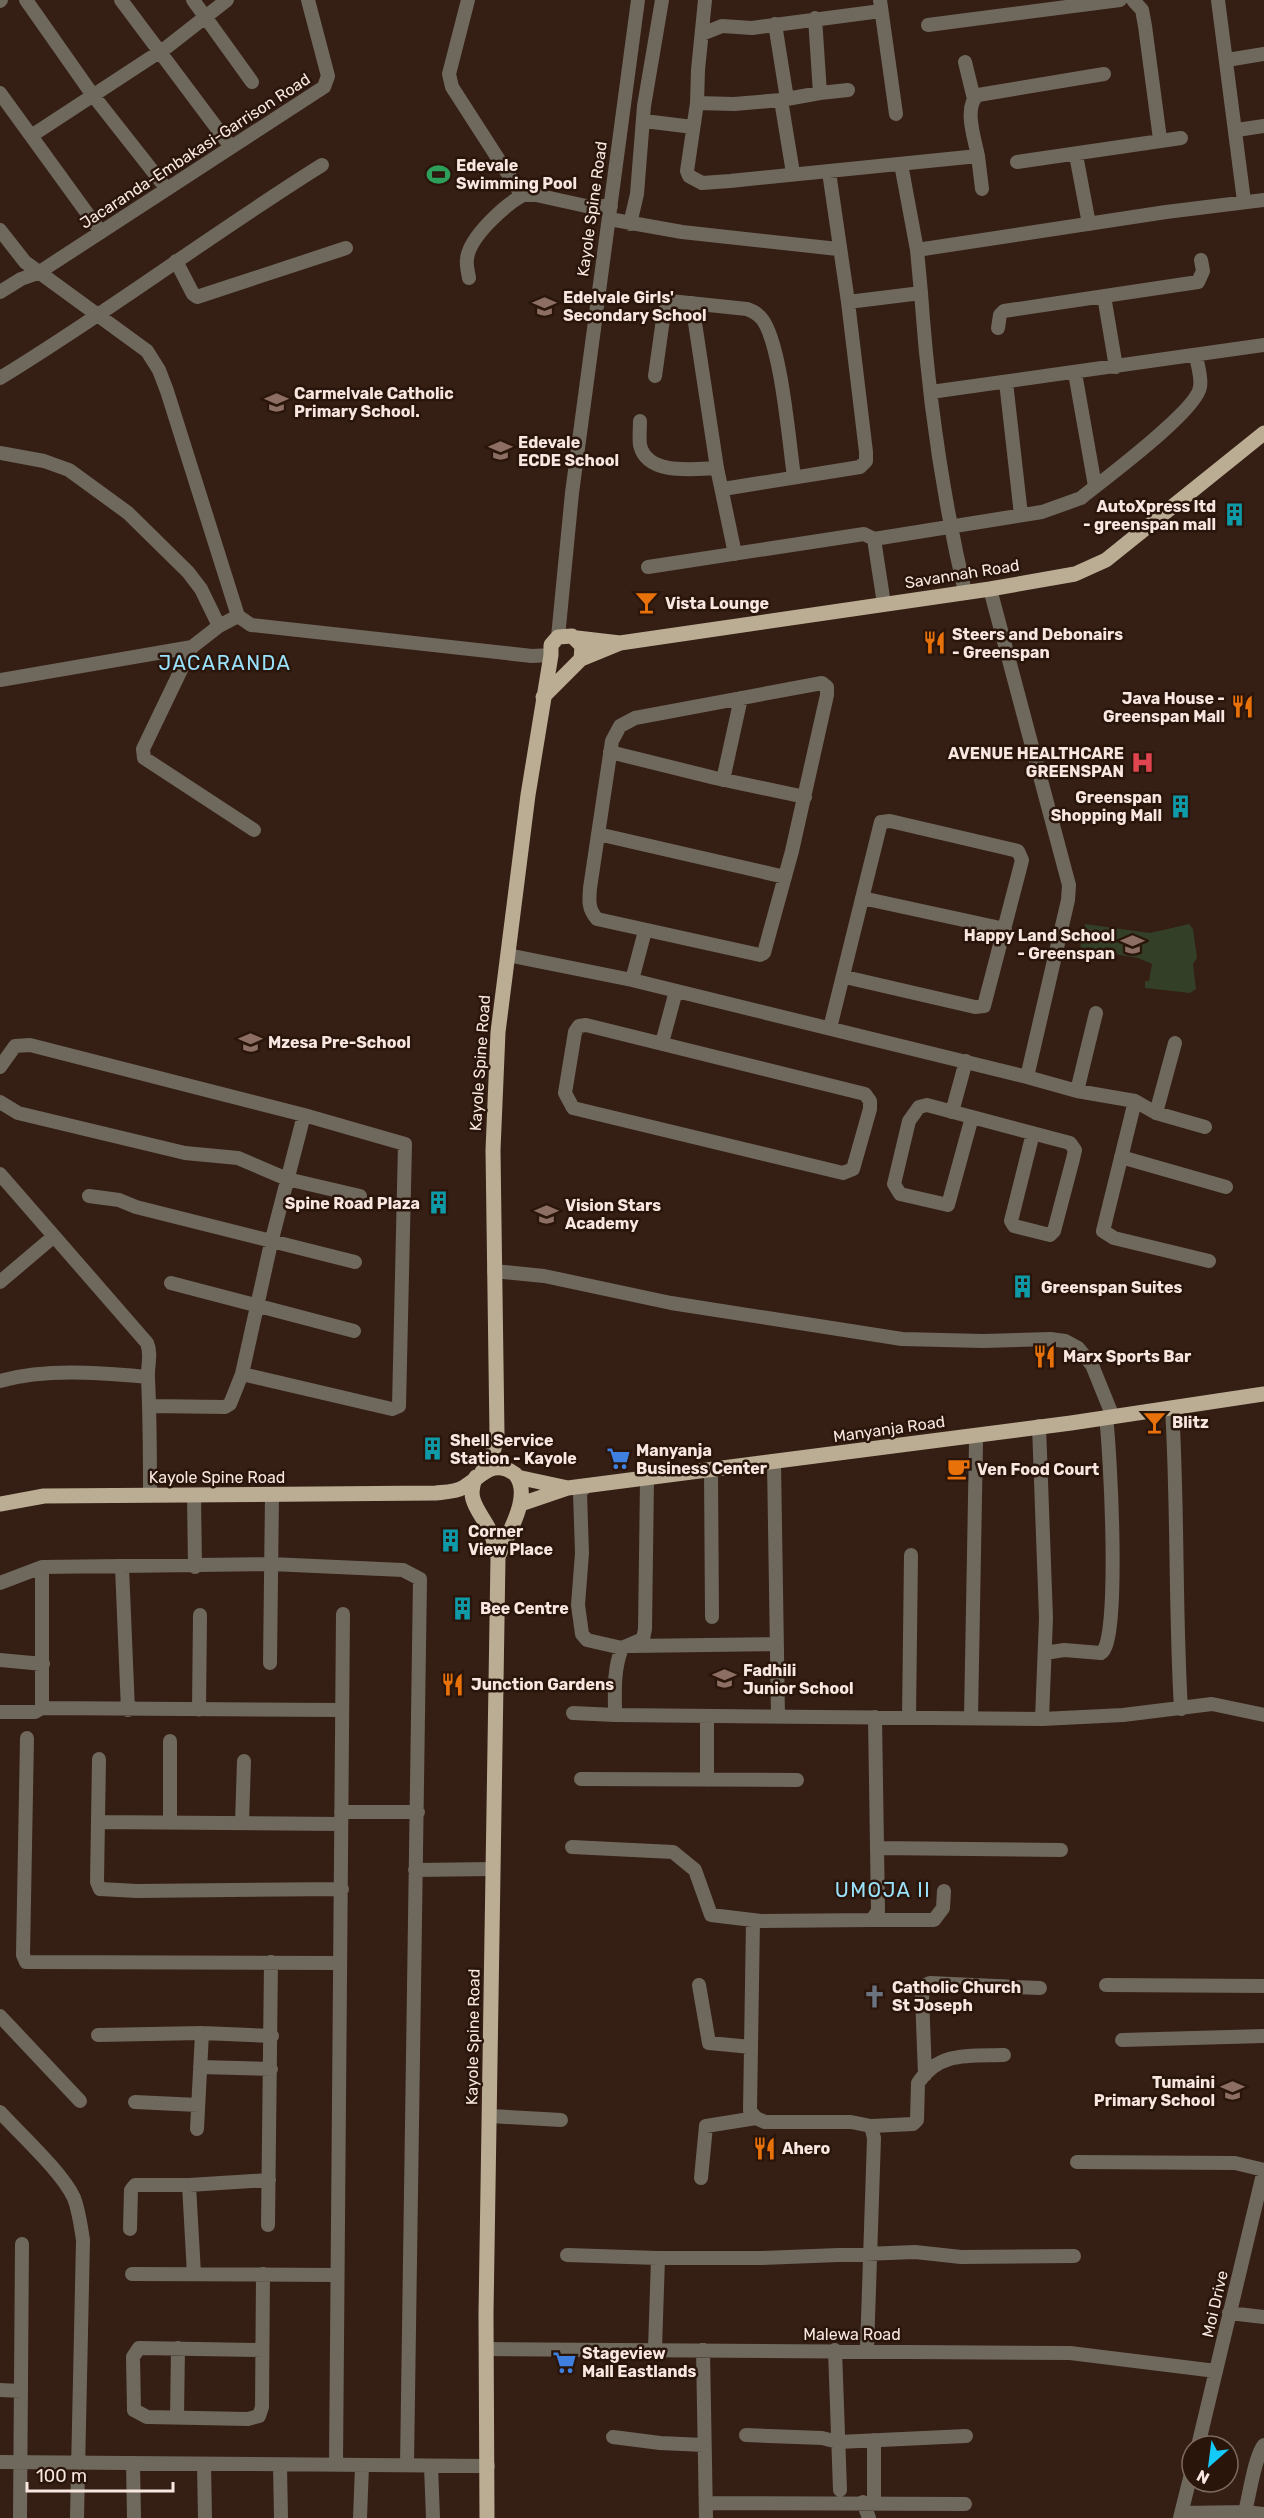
<svg xmlns="http://www.w3.org/2000/svg" width="1264" height="2518" viewBox="0 0 1264 2518" font-family="Rubik,sans-serif">
  <style>
    .green { fill: #343f28 }
    .lines { fill: none; stroke-linecap: round; stroke-linejoin: round }
    .minor { stroke: #6f685c; stroke-width: 14 }
    .major { stroke: #bbad93; stroke-width: 15 }
    .labels { text-anchor: middle; dominant-baseline: central; stroke-width: 5; stroke-linejoin: round; paint-order: stroke }
    .street-label { font-size: 16px; fill: #f7e7e0; stroke: #2a150b }
    .poi-label { font-size: 16px; font-weight: bold; fill: #f7e7e0; stroke: #2a150b; text-anchor: start }
    .quarter-label { font-size: 20px; letter-spacing: 1.5px; fill: #9ae1fc; stroke: #2a150b }
  </style>
  <rect width="100%" height="100%" fill="#351e14"/>
  <path class="green" d="M1085,924l65,9 39,-9 4,5 4,29 -4,6 3,25 -6,4 -45,-5v-7h4l3,-17 -14,-6 -58,-10z"/>
  <g class="lines">
    <path class="minor" d="M26,0l66,94 74,94
      M121,0l110,147
      M193,0l59,82
      M468,0l-19,74 3,13 65,101 6,7h13l50,11h25
      M705,0l-7,70 -1,33 -10,68 2,5 13,7 28,-2 248,-25 4,33
      M880,0l16,114
      M1133,0l9,10 3,16 15,113
      M1218,0l26,201
      M0,1l1,-1
      M775,24l12,75
      M928,25l192,-25
      M702,34l20,-8 30,2 129,-17
      M1227,60l37,-6
      M965,62l9,37
      M0,93l100,138
      M820,93l28,-3
      M697,103l37,1 47,-4
      M644,121l49,6
      M1237,130l27,-4
      M31,136l136,-89 60,-47
      M1076,155l13,69
      M978,156c-3,-16 -15,-49 0,-61l126,-21
      M1017,162l164,-24
      M901,164l16,86 4,43
      M829,172l19,130
      M793,173l-12,-73 39,-7 -5,-75
      M609,219l73,13 156,17
      M630,224l7,-30 7,-88 18,-106
      M0,230l25,32 122,89 12,19 8,21 71,225 13,9 281,31 19,-1
      M917,250l249,-38 98,-12
      M176,261l17,33 4,3 149,-49
      M469,278c-1,-6 -3,-14 -2,-19 2,-22 38,-54 56,-64
      M0,292l21,-13 17,-6 286,-186 4,-11 -20,-76
      M1104,296l12,71
      M692,303l25,165 18,86
      M998,328l2,-13 4,-4 194,-29 5,-11 -2,-11
      M1075,373l20,113
      M655,376l9,-64 6,-11 77,8c6,2 11,5 15,10 19,24 27,123 32,158
      M0,378c110,-67 213,-145 322,-213
      M1006,382l15,133
      M931,392l333,-47
      M640,421c0,7 -1,17 0,24 7,31 54,24 77,23
      M0,453l44,8 25,9 59,43 60,59 13,17 18,37
      M723,489l137,-22 6,-6v-9l-18,-150 73,-9c7,100 21,201 44,299
      M874,539l10,65
      M648,567l216,-33 10,5 168,-27 39,-14c22,-18 116,-87 119,-111 2,-10 -3,-23 -4,-32
      M238,616l-19,10 -27,21 -49,102 1,9 110,72
      M558,637l14,-144 66,-493
      M0,680l192,-33
      M822,683l5,4v8l-35,156 -28,102 -4,2 -163,-36c-9,-10 -8,-18 -7,-31l22,-147 8,-15 15,-8z
      M610,752l105,26 90,19
      M723,780l18,-82
      M598,834l187,43
      M862,898l143,31
      M508,955l124,25 395,97 41,-177 1,-15 -79,-296
      M632,980l13,-49
      M586,1025l279,69 5,7v8l-17,60 -10,4 -270,-65 -8,-15 10,-61 4,-6z
      M830,1028l51,-206 9,-1 128,30 4,9 -2,8 -36,138 -9,1 -130,-30
      M662,1043l14,-52
      M0,1067l15,-21 15,-1 274,70 101,29 -6,262 -7,3 -150,-35
      M1027,1077l50,14 58,10 21,12 49,14
      M1077,1091l19,-78
      M1135,1101l-32,130 11,7 95,23
      M0,1102l18,11 167,40 53,5 49,21 73,17
      M952,1112l14,-51
      M1156,1113l19,-70
      M972,1117l-24,88 -48,-11 -6,-10 15,-63 10,-14 8,-2 143,38 5,7 -2,9 -19,72 -4,4 -36,-9 -3,-5 22,-88
      M1121,1157l105,30
      M0,1174l147,169c5,12 0,23 1,36 2,39 2,77 2,116
      M89,1196l30,4 17,7 219,55
      M494,1271l50,5 127,27 231,36 81,2 67,-2 15,2 13,7 14,17 21,52
      M0,1282l53,-45
      M171,1283l183,48
      M0,1381c47,-13 100,-8 148,-4
      M151,1406l74,1 5,-3 12,-30 29,-131 33,-128
      M1172,1408c6,100 3,201 9,301
      M1039,1426l7,192 -4,101
      M774,1462l4,254
      M711,1471l1,146
      M647,1480l-2,149 -2,10 -21,9c-9,22 -7,45 -7,67l427,4 81,-4 89,-11 52,11
      M586,1486l-6,7 2,60 -4,52 4,29 5,6 35,8
      M194,1495l1,72
      M122,1567l6,143
      M0,1583l42,-16 229,-3 132,6 17,9 -13,886
      M632,1646l144,-2
      M1045,1653l19,-3 37,3c20,-9 9,-206 5,-235
      M0,1660l43,4
      M270,1663l2,-168
      M42,1708l299,2
      M199,1710l1,-95
      M0,1712h35l7,-4v-141
      M573,1713l42,2
      M909,1717l2,-162
      M971,1718l5,-275
      M27,1738l-4,217 3,7 314,1
      M99,1759l-2,123 3,7 37,2 205,-2
      M581,1779l216,1
      M707,1780v-64
      M341,1812h77
      M170,1821v-80
      M98,1822l243,2
      M242,1823l2,-62
      M572,1847l101,5 22,18 16,45 50,6 111,-1 6,-9 -3,-194
      M877,1848l184,2
      M415,1870l77,-1
      M753,1920l-3,191 6,7 9,4h86l20,4 42,-2 4,-4 1,-37c21,-32 52,-27 86,-28
      M872,1920h62l9,-12 1,-17
      M699,1985l10,58 42,4
      M1106,1985l158,1
      M0,2016l80,85
      M98,2035l104,-2 70,3
      M1122,2040l142,-4
      M200,2067l71,2
      M925,2075l-3,-80 3,-10 5,-2 110,5
      M135,2102l63,3
      M0,2112c20,22 62,60 74,86 5,13 7,29 9,42l-6,278
      M490,2116l71,4
      M197,2129l5,-96
      M1077,2162l158,1 29,7
      M701,2178l5,-52 50,-8
      M189,2185l80,-5
      M268,2225l3,-263
      M130,2229l1,-39 4,-5h54l5,89
      M567,2255l91,3 -3,91
      M658,2258h104l153,-6 46,5 113,-1
      M132,2274l205,1
      M1229,2313l35,4
      M487,2349l583,4 146,18
      M867,2349l7,-211 -3,-12
      M262,2350l-123,-2 -6,9 1,53 13,7 101,2 11,-3 3,-9 1,-133
      M703,2350l3,168
      M835,2350l5,140
      M0,2390l21,1
      M177,2417l1,-69
      M746,2435l76,3 16,4 128,-6
      M613,2437l47,6 44,2
      M874,2440v63
      M1198,2446l66,-276
      M0,2462l488,4
      M133,2463l1,55
      M204,2464l1,54
      M280,2465l1,53
      M336,2465l7,-851
      M431,2466l2,52
      M863,2502l6,16
      M707,2503l258,1
      M1245,2512c4,-15 10,-57 19,-67
      M1181,2513l64,-1 19,2
      M20,2518l2,-274
      M360,2518l2,-52
      M1180,2518l12,-48"/>
    <path class="major" d="M577,638l43,5
      M581,659l39,-16 370,-54 85,-15 31,-14 158,-127
      M482,1472l11,-19 4,-18 -4,-285 5,-118 30,-237 23,-140v-10l7,-8 14,-1 10,10 -1,13 -38,38
      M476,1477c-12,23 6,36 15,56 3,8 5,16 7,24l-12,757 1,204
      M517,1477l51,11
      M0,1504l44,-8 392,-3c9,-1 20,-1 28,-6 18,-11 29,-29 51,-13 18,21 -7,59 -17,83
      M521,1504l47,-16 503,-65 193,-29"/>
  </g>
  <defs>
    <symbol id="stadium-bare" viewBox="-9 -9 18 18"><path d="M0-5a6.5 5 0 1 0 0 10a6.5 5 0 1 0 0-10ZM-3.5-1.8h7v3.6h-7Z" fill="#2e9e5b" stroke="#2a150b" stroke-width="2.5" paint-order="stroke"/></symbol>
    <symbol id="school-bare" viewBox="-9 -9 18 18"><path d="M0-5L7-2L0 1L-7-2ZM-4 1L0 2.5L4 1V4Q0 6-4 4Z" fill="#8d6e63" stroke="#2a150b" stroke-width="2.5" paint-order="stroke"/></symbol>
    <symbol id="building-bare" viewBox="-9 -9 18 18"><path d="M-4-6H4V6H1V3H-1V6H-4ZM-2.5-4.3h1.7v1.8h-1.7ZM.8-4.3h1.7v1.8H.8ZM-2.5-1h1.7V.8h-1.7ZM.8-1h1.7V.8H.8Z" fill="#0f9aa8" stroke="#2a150b" stroke-width="2.5" paint-order="stroke"/></symbol>
    <symbol id="bar-bare" viewBox="-9 -9 18 18"><path d="M-6-5H6L.8 .8V4.5H3.5V6h-7V4.5H-.8V.8Z" fill="#e8710a" stroke="#2a150b" stroke-width="2.5" paint-order="stroke"/></symbol>
    <symbol id="restaurant-bare" viewBox="-9 -9 18 18"><path d="M-5-6h1v4h1v-4h1v4h1v-4h1v5L-1.5 .5V6h-2V.5L-5-1ZM5-6V6H3V1.5H1.5Q1.5-4 5-6Z" fill="#e8710a" stroke="#2a150b" stroke-width="2.5" paint-order="stroke"/></symbol>
    <symbol id="hospital-bare" viewBox="-9 -9 18 18"><path d="M-5-5h3v3.5h4V-5h3V5h-3V1.5h-4V5h-3Z" fill="#e0444e" stroke="#2a150b" stroke-width="2.5" paint-order="stroke"/></symbol>
    <symbol id="supermarket-bare" viewBox="-9 -9 18 18"><path d="M-6-5.5h2.5l.6 2H6L4.5 2H-2.5L-4.4-4H-6ZM-1.5 3.2a1.3 1.3 0 1 0 .1 0ZM3 3.2a1.3 1.3 0 1 0 .1 0Z" fill="#3f7fe0" stroke="#2a150b" stroke-width="2.5" paint-order="stroke"/></symbol>
    <symbol id="cafe-bare" viewBox="-9 -9 18 18"><path d="M-5.5-4.5H6V0H3Q3 3.5 0 3.5H-2.5Q-5.5 3.5-5.5 0ZM3-3.2v2h1.7v-2ZM-6 4.5H4V6H-6Z" fill="#e8710a" stroke="#2a150b" stroke-width="2.5" paint-order="stroke"/></symbol>
    <symbol id="church-bare" viewBox="-9 -9 18 18"><path d="M-1.2-6h2.4v3.5h3.3v2.4h-3.3V6h-2.4V-.1h-3.3v-2.4h3.3Z" fill="#6b7280" stroke="#2a150b" stroke-width="2.5" paint-order="stroke"/></symbol>
  </defs>
  <g fill-rule="evenodd">
    <use href="#stadium-bare" x="422" y="158" width="33" height="33"/>
    <use href="#school-bare" x="528" y="290" width="33" height="33"/>
    <use href="#school-bare" x="260" y="386" width="33" height="33"/>
    <use href="#school-bare" x="484" y="434" width="33" height="33"/>
    <use href="#building-bare" x="1218" y="498" width="33" height="33"/>
    <use href="#bar-bare" x="630" y="586" width="33" height="33"/>
    <use href="#restaurant-bare" x="918" y="626" width="33" height="33"/>
    <use href="#restaurant-bare" x="1226" y="690" width="33" height="33"/>
    <use href="#hospital-bare" x="1126" y="746" width="33" height="33"/>
    <use href="#building-bare" x="1164" y="790" width="33" height="33"/>
    <use href="#school-bare" x="1116" y="928" width="33" height="33"/>
    <use href="#school-bare" x="234" y="1026" width="33" height="33"/>
    <use href="#building-bare" x="422" y="1186" width="33" height="33"/>
    <use href="#school-bare" x="530" y="1198" width="33" height="33"/>
    <use href="#building-bare" x="1006" y="1270" width="33" height="33"/>
    <use href="#restaurant-bare" x="1028" y="1340" width="33" height="33"/>
    <use href="#bar-bare" x="1138" y="1406" width="33" height="33"/>
    <use href="#building-bare" x="416" y="1432" width="33" height="33"/>
    <use href="#supermarket-bare" x="602" y="1442" width="33" height="33"/>
    <use href="#cafe-bare" x="942" y="1452" width="33" height="33"/>
    <use href="#building-bare" x="434" y="1524" width="33" height="33"/>
    <use href="#building-bare" x="446" y="1592" width="33" height="33"/>
    <use href="#school-bare" x="708" y="1662" width="33" height="33"/>
    <use href="#restaurant-bare" x="436" y="1668" width="33" height="33"/>
    <use href="#church-bare" x="858" y="1980" width="33" height="33"/>
    <use href="#school-bare" x="1216" y="2074" width="33" height="33"/>
    <use href="#restaurant-bare" x="748" y="2132" width="33" height="33"/>
    <use href="#supermarket-bare" x="548" y="2346" width="33" height="33"/>
  </g>
  <g class="labels">
    <g class="street-label">
      <text transform="translate(195 151) rotate(-33)">Jacaranda-Embakasi-Garrison Road</text>
      <text transform="translate(592 209) rotate(-82)">Kayole Spine Road</text>
      <text transform="translate(962 574) rotate(-9)">Savannah Road</text>
      <text transform="translate(480 1063) rotate(-86)">Kayole Spine Road</text>
      <text transform="translate(889 1429) rotate(-8)">Manyanja Road</text>
      <text x="217" y="1477">Kayole Spine Road</text>
      <text transform="translate(473 2037) rotate(-89)">Kayole Spine Road</text>
      <text transform="translate(1215 2304) rotate(-77)">Moi Drive</text>
      <text x="852" y="2334">Malewa Road</text>
    </g>
    <g class="poi-label">
      <text x="456" y="165">Edevale<tspan x="456" dy="18">Swimming Pool</tspan></text>
      <text x="563" y="297">Edelvale Girls'<tspan x="563" dy="18">Secondary School</tspan></text>
      <text x="294" y="393">Carmelvale Catholic<tspan x="294" dy="18">Primary School.</tspan></text>
      <text x="518" y="442">Edevale<tspan x="518" dy="18">ECDE School</tspan></text>
      <text x="1216" y="506" text-anchor="end">AutoXpress ltd<tspan x="1216" dy="18">- greenspan mall</tspan></text>
      <text x="665" y="603">Vista Lounge</text>
      <text x="952" y="634">Steers and Debonairs<tspan x="952" dy="18">- Greenspan</tspan></text>
      <text x="1225" y="698" text-anchor="end">Java House -<tspan x="1225" dy="18">Greenspan Mall</tspan></text>
      <text x="1124" y="753" text-anchor="end">AVENUE HEALTHCARE<tspan x="1124" dy="18">GREENSPAN</tspan></text>
      <text x="1162" y="797" text-anchor="end">Greenspan<tspan x="1162" dy="18">Shopping Mall</tspan></text>
      <text x="1115" y="935" text-anchor="end">Happy Land School<tspan x="1115" dy="18">- Greenspan</tspan></text>
      <text x="268" y="1042">Mzesa Pre-School</text>
      <text x="420" y="1203" text-anchor="end">Spine Road Plaza</text>
      <text x="565" y="1205">Vision Stars<tspan x="565" dy="18">Academy</tspan></text>
      <text x="1041" y="1287">Greenspan Suites</text>
      <text x="1063" y="1356">Marx Sports Bar</text>
      <text x="1172" y="1422">Blitz</text>
      <text x="450" y="1440">Shell Service<tspan x="450" dy="18">Station - Kayole</tspan></text>
      <text x="636" y="1450">Manyanja<tspan x="636" dy="18">Business Center</tspan></text>
      <text x="977" y="1469">Ven Food Court</text>
      <text x="468" y="1531">Corner<tspan x="468" dy="18">View Place</tspan></text>
      <text x="480" y="1608">Bee Centre</text>
      <text x="743" y="1670">Fadhili<tspan x="743" dy="18">Junior School</tspan></text>
      <text x="471" y="1684">Junction Gardens</text>
      <text x="892" y="1987">Catholic Church<tspan x="892" dy="18">St Joseph</tspan></text>
      <text x="1215" y="2082" text-anchor="end">Tumaini<tspan x="1215" dy="18">Primary School</tspan></text>
      <text x="782" y="2148">Ahero</text>
      <text x="582" y="2353">Stageview<tspan x="582" dy="18">Mall Eastlands</tspan></text>
    </g>
    <g class="quarter-label">
      <text x="225" y="663">JACARANDA</text>
      <text x="883" y="1890">UMOJA II</text>
    </g>
  </g>
  <g transform="translate(1210 2464) rotate(208)"><circle r="28" fill="#2a150b" stroke="#7c6960" stroke-width="1.5"/>
  <path d="M0-4.5L10 22L0 15L-10 22Z" fill="#13cafb"/>
  <text y="-9" font-size="16" font-weight="bold" text-anchor="middle" fill="#f7e7e0">N</text>
  </g>
  <path d="M27 2482v9h146v-9" fill="none" stroke="#f7e7e0" stroke-width="3"/>
  <text x="36" y="2482" font-size="18" fill="#f7e7e0" stroke="#2a150b" stroke-width="4.5" paint-order="stroke">100 m</text>
</svg>
